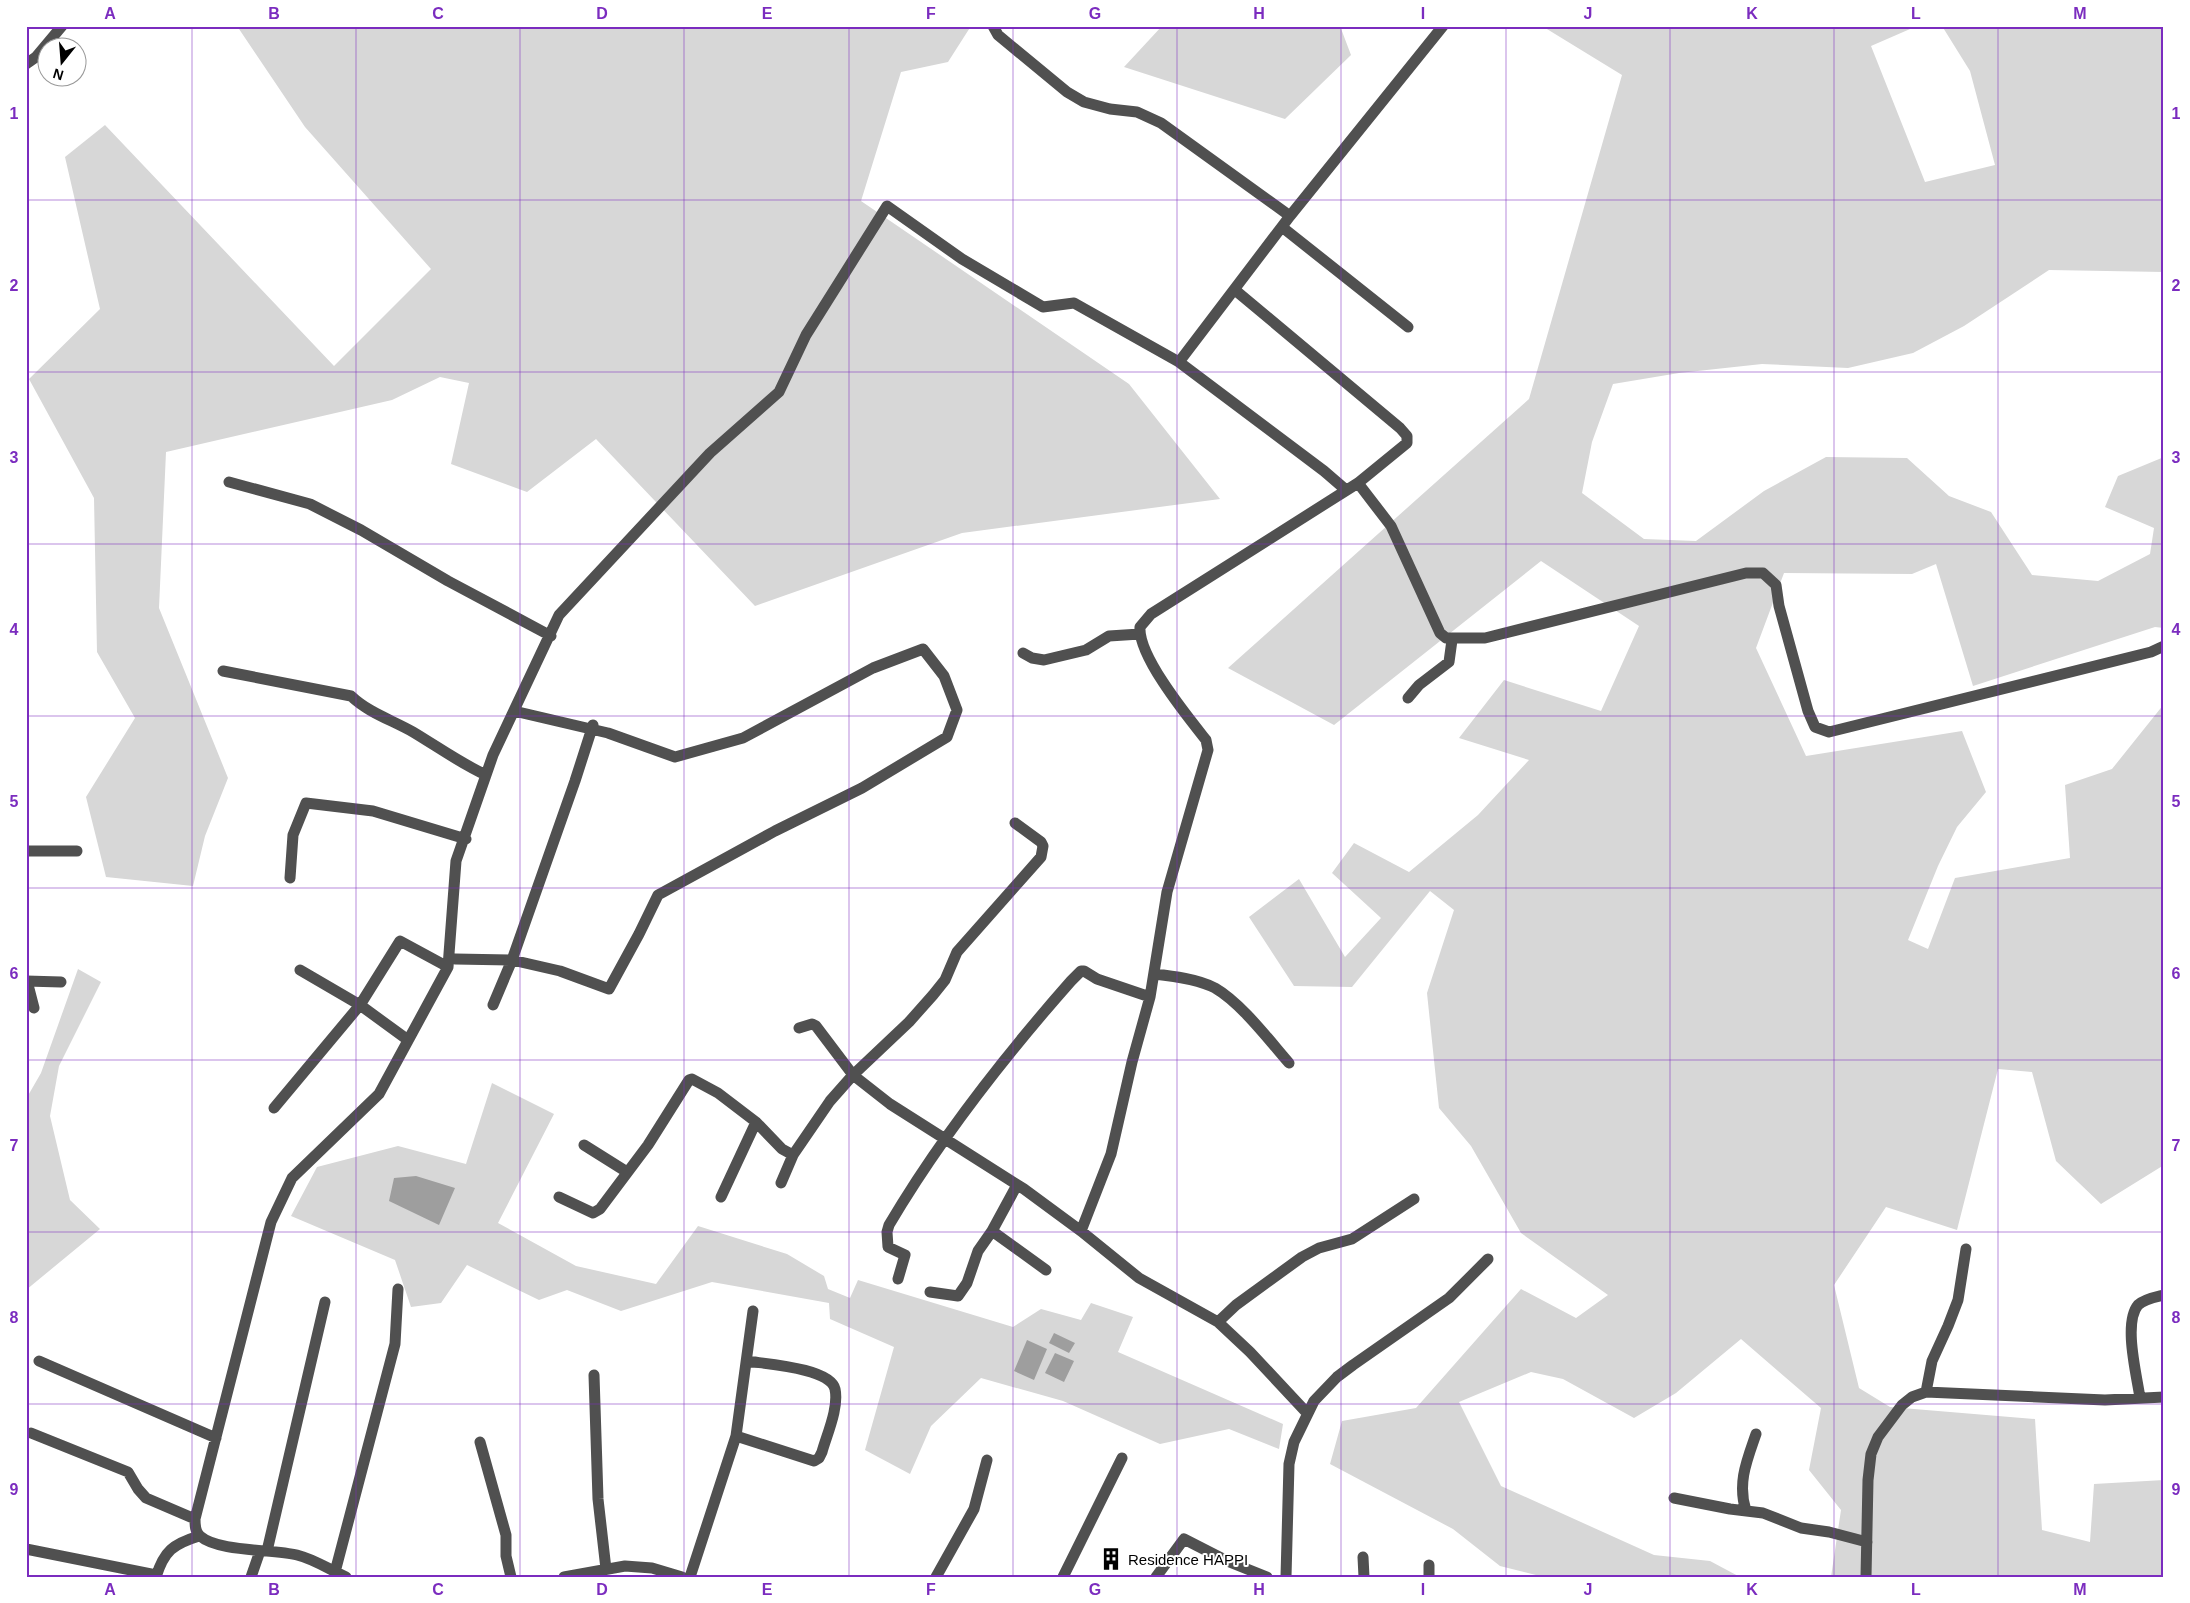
<svg xmlns="http://www.w3.org/2000/svg" width="2190" height="1603" viewBox="0 0 2190 1603" font-family="Arial,sans-serif">
  <style>
    .green { fill: #d7d7d7 }
    .water { fill: #9e9e9e }
    .lines { fill: none; stroke-linecap: round; stroke-linejoin: round }
    .minor { stroke: #505050; stroke-width: 11 }
    .grid { fill: none; stroke: #7b2cbf; stroke-width: 1; stroke-opacity: 0.55 }
    .labels { text-anchor: middle; dominant-baseline: central; stroke-width: 4; stroke-linejoin: round; paint-order: stroke }
    .poi-label { font-size: 15px; fill: #000; stroke: #fff; text-anchor: start }
    .neatline { fill: none; stroke: #7b2cbf; stroke-width: 2 }
    .grid-label { font-size: 16px; text-anchor: middle; font-weight: bold; fill: #7b2cbf }
  </style>
  <rect width="100%" height="100%" fill="#fff"/>
  <path class="green" d="M237,26h734l-23,36 -47,10 -40,129 268,183 91,115 -258,34 -207,73 -159,-167 -69,53 -76,-28 18,-81 -29,-6 -48,23 -226,52 -7,156 69,170 -23,58 -12,50 -87,-9 -20,-80 49,-79 -38,-66 -3,-154 -65,-119 71,-70 -35,-152 40,-32 229,241 97,-97 -126,-142z
    M1162,26h178l11,29 -66,64 -161,-52z
    M1542,26h375l-46,20 54,136 70,-17 -25,-94 -28,-45h222v246l-115,-2 -85,56 -51,27 -65,15 -86,-4 -83,9 -66,11 -21,58 -10,51 62,46 52,2 68,-50 62,-34 81,1 42,38 42,16 41,63 66,6 52,-27 4,-26 -49,-21 13,-31 46,-19v171l-9,-1 -182,59 -37,-122 -24,10 -128,-1 -28,75 50,108 156,-25 24,61 -29,35 -19,39 -30,74 20,9 27,-71 115,-20 -5,-73 47,-16 52,-65v461l-63,39 -45,-43 -24,-89 -34,-3 -41,161 -71,-23 -52,78 25,103 31,19 145,12 7,111 48,12 4,-58 70,-4v97h-333l10,-67 -32,-40 12,-62 -80,-69 -65,54 -42,25 -71,-39 -32,-7 -72,30 42,84 153,69 56,6 30,16h-196l-44,-11 -47,-37 -123,-65 12,-43 74,-13 105,-119 55,29 32,-23 -87,-62 -50,-87 -32,-38 -12,-115 27,-83 -24,-19 -78,96 -58,-1 -45,-69 50,-38 46,78 36,-39 -49,-45 22,-30 55,29 69,-57 51,-55 -70,-22 45,-58 97,31 38,-85 -98,-65 -207,164 -106,-57 301,-269 93,-324z
    M78,969l23,13 -42,84 -9,50 20,84 30,29 -74,61v-191l15,-26z
    M492,1083l62,31 -56,109 78,43 80,18 42,-58 89,28 37,22 4,13 22,9 8,-18 155,47 28,-18 40,11 10,-17 42,14 -15,35 165,72 -4,25 -50,-20 -69,15 -97,-43 -82,-23 -50,48 -21,48 -45,-24 29,-103 -64,-28 -1,-16 -117,-21 -91,29 -54,-21 -28,10 -72,-35 -26,38 -30,4 -16,-47 -104,-44 26,-49 81,-21 68,18z"/>
  <path class="water" d="M416,1176l39,12 -16,37 -50,-24 5,-23z
    M1054,1333l21,10 -6,10 -20,-10z
    M1027,1340l20,9 -13,31 -20,-9z
    M1055,1353l19,8 -10,21 -19,-9z"/>
  <g class="lines">
    <path class="minor" d="M993,26l5,9 69,57 17,10 26,7 27,3 24,11 129,93
      M26,64l10,-7 26,-31
      M1282,227l126,100
      M1179,362l111,-146 153,-190
      M229,482l81,22 51,26 87,51 103,55
      M1358,483l33,43 49,107 6,5h39l261,-65h17l13,12 3,21 29,105 7,16 14,5 322,-80 13,-6
      M1023,653l9,5 12,2 42,-10 23,-14 31,-2
      M223,671l128,25c18,17 41,24 62,36 25,15 47,31 73,43
      M1408,698l11,-13 30,-23 3,-22
      M26,851h51
      M290,878l3,-43 13,-32 67,8 93,28
      M455,959l57,1 48,11 49,18 30,-55 19,-39 117,-64 87,-43 85,-51 10,-27 -13,-34 -21,-27 -50,19 -130,70 -68,19 -67,-24 -94,-22
      M1154,974c19,2 44,5 61,14 26,15 54,52 74,75
      M26,981l35,1
      M27,981l7,27
      M493,1005l19,-45 63,-179 18,-56
      M799,1028l13,-4 4,2 37,49 37,29 134,85 57,42 58,47 79,44 32,30 57,61
      M408,1040l-48,-35 40,-64 48,26
      M274,1108l86,-103 -60,-35
      M584,1145l43,27
      M781,1183l12,-28 37,-54 23,-26 56,-53 24,-27 12,-15 12,-28 84,-95 2,-11 -2,-4 -26,-19
      M559,1197l34,16 7,-4 48,-64 41,-65 3,-1 26,14 38,29 26,27 11,6
      M721,1197l35,-75
      M992,1231l54,39
      M1081,1231l30,-77 21,-92 18,-65 17,-105 41,-142 -2,-10c-19,-24 -68,-84 -66,-113l11,-13 207,-131 49,-40v-7l-7,-8 -165,-138
      M898,1279l7,-24 -17,-8 -1,-15 2,-7c52,-88 115,-168 182,-244l10,-10h3l13,8 53,18
      M930,1292l28,4 9,-13 11,-32 14,-20 25,-46
      M1218,1322l18,-17 66,-48 17,-9 33,-9 62,-40
      M39,1361l177,77
      M594,1375l4,124 8,70
      M1926,1392l6,-31 16,-35 10,-26 8,-51
      M2140,1398c-3,-22 -17,-75 -2,-93 6,-6 18,-8 26,-10
      M31,1433l97,39 10,17 8,9 49,21
      M736,1436l78,25 5,-3 3,-6c5,-18 17,-44 13,-63 -5,-21 -70,-25 -88,-28
      M480,1442l26,93v21l5,21
      M1674,1498l56,11 33,4 38,15 28,4 38,10
      M1746,1511c-9,-28 1,-51 10,-77
      M26,1549l130,26
      M267,1551l58,-249
      M1363,1557l1,20
      M1429,1565v12
      M335,1572l60,-228 3,-55
      M156,1577c8,-26 17,-33 43,-41
      M251,1577l9,-26
      M346,1577c-16,-7 -32,-18 -49,-22 -24,-6 -79,-3 -97,-19 -5,-4 -5,-11 -5,-17l76,-297 21,-44 87,-84 69,-127 8,-106 37,-106 66,-140 151,-162 69,-61 27,-57 81,-129 75,53 81,48 31,-4 105,59 145,109 22,19
      M564,1577l61,-11 27,2 30,9
      M690,1577l46,-141 17,-125
      M936,1577l38,-68 13,-49
      M1063,1577l59,-119
      M1156,1577l28,-38 43,22 40,16
      M1286,1577l3,-113 5,-22 20,-41 23,-24 16,-12 96,-67 39,-39
      M1866,1577l2,-97 3,-26 7,-17 24,-32 10,-8 14,-5 179,8 59,-3"/>
  </g>
  <path class="grid" d="M192,26v1551M356,26v1551M520,26v1551M684,26v1551M849,26v1551M1013,26v1551M1177,26v1551M1341,26v1551M1506,26v1551M1670,26v1551M1834,26v1551M1998,26v1551M26,200h2138M26,372h2138M26,544h2138M26,716h2138M26,888h2138M26,1060h2138M26,1232h2138M26,1404h2138"/>
  <defs>
    <symbol id="building-bare" viewBox="-9 -9 18 18"><path d="M-4-6H4V6H1V3H-1V6H-4ZM-2.5-4.3h1.7v1.8h-1.7ZM.8-4.3h1.7v1.8H.8ZM-2.5-1h1.7V.8h-1.7ZM.8-1h1.7V.8H.8Z" fill="#000" stroke="#fff" stroke-width="2.5" paint-order="stroke"/></symbol>
  </defs>
  <g fill-rule="evenodd">
    <use href="#building-bare" x="1095" y="1543" width="32" height="32"/>
  </g>
  <g class="labels">
    <g class="poi-label">
      <text x="1128" y="1559">Residence HAPPI</text>
    </g>
  </g>
  <rect width="2190" height="1603" fill="none" stroke="#ffffff" stroke-width="55"/>
  <g transform="translate(62 62) rotate(197)"><circle r="24" fill="#ffffff" stroke="#999999"/>
  <path d="M0-4L9 19L0 12L-9 19Z" fill="#000000"/>
  <text y="-8" font-size="14" font-weight="bold" text-anchor="middle" fill="#000000">N</text>
  </g>
  <rect x="28" y="28" width="2134" height="1548" class="neatline"/>
  <g class="grid-label">
    <text x="110" y="19">A</text>
    <text x="274" y="19">B</text>
    <text x="438" y="19">C</text>
    <text x="602" y="19">D</text>
    <text x="767" y="19">E</text>
    <text x="931" y="19">F</text>
    <text x="1095" y="19">G</text>
    <text x="1259" y="19">H</text>
    <text x="1423" y="19">I</text>
    <text x="1588" y="19">J</text>
    <text x="1752" y="19">K</text>
    <text x="1916" y="19">L</text>
    <text x="2080" y="19">M</text>
    <text x="14" y="119">1</text>
    <text x="2176" y="119">1</text>
    <text x="14" y="291">2</text>
    <text x="2176" y="291">2</text>
    <text x="14" y="463">3</text>
    <text x="2176" y="463">3</text>
    <text x="14" y="635">4</text>
    <text x="2176" y="635">4</text>
    <text x="14" y="807">5</text>
    <text x="2176" y="807">5</text>
    <text x="14" y="979">6</text>
    <text x="2176" y="979">6</text>
    <text x="14" y="1151">7</text>
    <text x="2176" y="1151">7</text>
    <text x="14" y="1323">8</text>
    <text x="2176" y="1323">8</text>
    <text x="14" y="1495">9</text>
    <text x="2176" y="1495">9</text>
    <text x="110" y="1595">A</text>
    <text x="274" y="1595">B</text>
    <text x="438" y="1595">C</text>
    <text x="602" y="1595">D</text>
    <text x="767" y="1595">E</text>
    <text x="931" y="1595">F</text>
    <text x="1095" y="1595">G</text>
    <text x="1259" y="1595">H</text>
    <text x="1423" y="1595">I</text>
    <text x="1588" y="1595">J</text>
    <text x="1752" y="1595">K</text>
    <text x="1916" y="1595">L</text>
    <text x="2080" y="1595">M</text>
  </g>
</svg>
